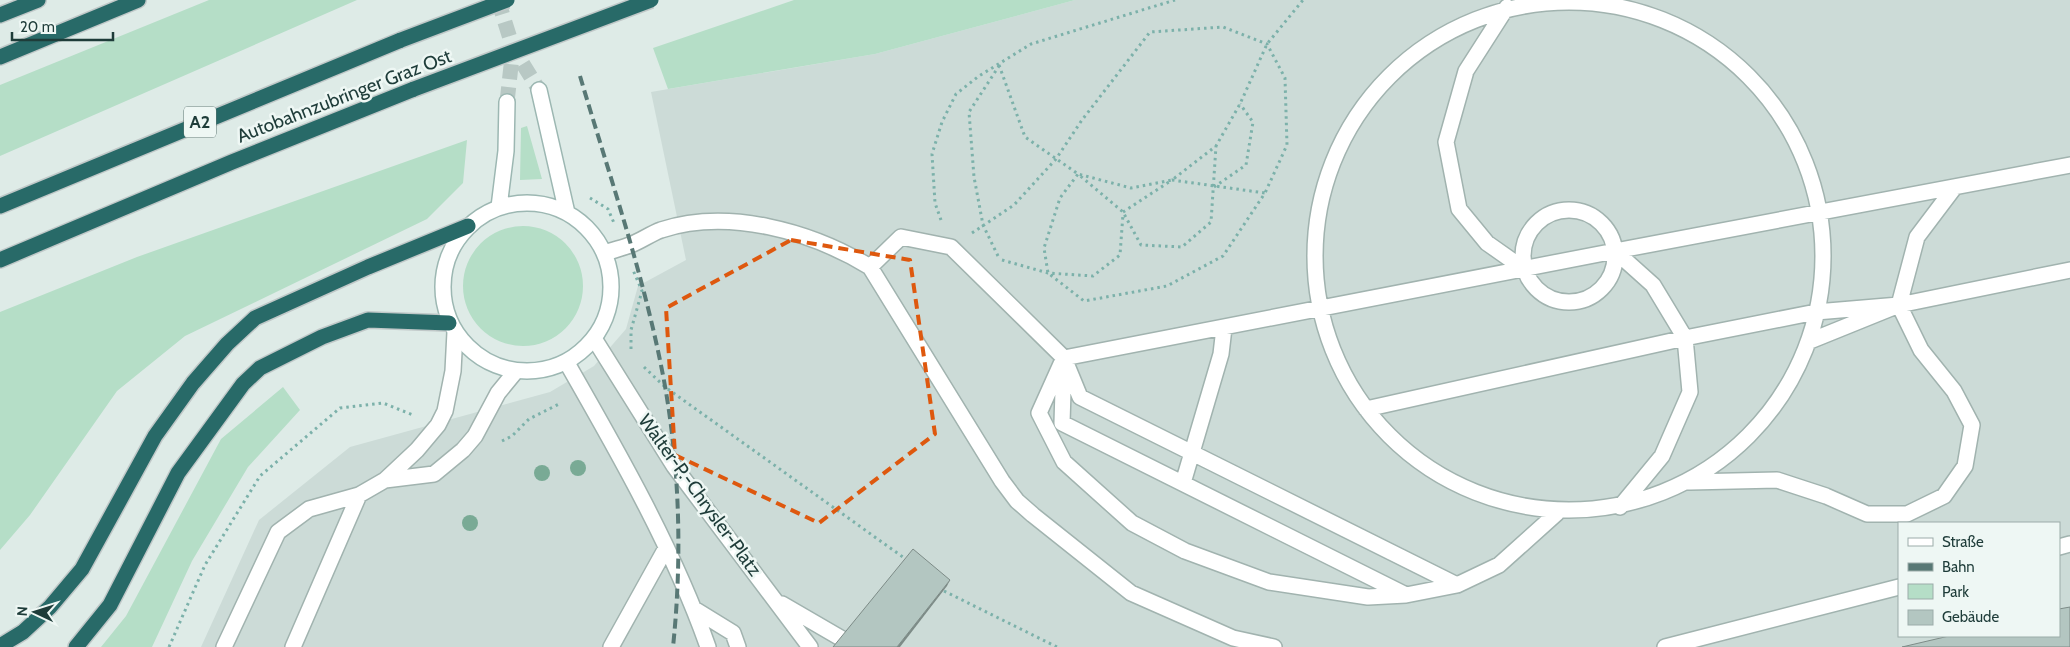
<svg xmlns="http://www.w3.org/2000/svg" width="2070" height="647" viewBox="0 0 2070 647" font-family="Cabin,sans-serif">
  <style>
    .built { fill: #ccdbd7; fill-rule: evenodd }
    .green { fill: #b5dec7 }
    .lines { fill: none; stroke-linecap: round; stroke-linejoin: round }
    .secondary-tunnel { stroke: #b8c8c4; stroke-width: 15; stroke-dasharray: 15 8; stroke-linecap: butt }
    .lane-casing { stroke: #a1b3af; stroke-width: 18 }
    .secondary-casing { stroke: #9cb7b2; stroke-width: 18 }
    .highway-casing { stroke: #c0c8c8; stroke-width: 18 }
    .path { stroke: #7cb1aa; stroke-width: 3; stroke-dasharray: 2.5 4; stroke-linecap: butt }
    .lane { stroke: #fff; stroke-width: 15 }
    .secondary { stroke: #fff; stroke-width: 15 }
    .highway { stroke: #286a68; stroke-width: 15 }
    .rail { stroke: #587875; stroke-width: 4; stroke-dasharray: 10 5; stroke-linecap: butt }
    .highway-bridge-casing { stroke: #c0c8c8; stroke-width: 18; stroke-linecap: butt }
    .highway-bridge { stroke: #286a68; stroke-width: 15 }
    .tree { fill: #79aa95 }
    .shaded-wall { fill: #7d8b87 }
    .building { fill: #b3c6c1; stroke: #7d8b87 }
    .marked { fill: none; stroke: #de580e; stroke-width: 4; stroke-dasharray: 10 6; stroke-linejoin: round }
    .labels { text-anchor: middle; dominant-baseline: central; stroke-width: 5; stroke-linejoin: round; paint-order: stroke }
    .shield { fill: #eef7f4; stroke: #5c7471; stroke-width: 1 }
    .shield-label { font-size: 18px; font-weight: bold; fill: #1e3c39 }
    .street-label { font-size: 19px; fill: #1e3c39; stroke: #eef7f4 }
  </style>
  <rect width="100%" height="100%" fill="#deebe7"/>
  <path class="built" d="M1075,0h995v647h-1869l58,-127 91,-73 200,-55 44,-26 32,-37 12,-43 48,-26 -35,-168 224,-38zM1899,523h160v113h-160z"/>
  <path class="green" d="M209,0h148l-357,156v-71z
    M794,0h281l-200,54 -207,35 -15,-41z
    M527,126l15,53 -22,1 1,-52z
    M467,140l-4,43 -36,36 -242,117 -68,55 -87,124 -30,35v-238l137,-55z
    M463 286a60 60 0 1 1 120 0a60 60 0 1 1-120 0Z
    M283,387l17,23 -52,57 -56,94 -40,86h-51l25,-31 95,-177z"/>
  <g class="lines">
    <path class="secondary-tunnel" d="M498,0l15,48 26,42
      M507,102l6,-54"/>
    <defs>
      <path id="lane" d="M1315 256a254 254 0 1 1 508 0a254 254 0 1 1-508 0Z
        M1507,7l-41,64 -20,71 13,67 28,34 37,26
        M1523 256a46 46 0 1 1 92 0a46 46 0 1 1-92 0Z
        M1615,251l38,34 32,53 5,54 -28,64 -42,51
        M605,253c8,-3 17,-5 25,-8 11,-4 20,-11 31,-15 67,-22 150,1 209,37l132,214 15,20 16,14 98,78 102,45 41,9
        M870,267l31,-30 50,10 113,111 551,-107 455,-86
        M595,340l79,126 136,181
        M1810,341l89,-36 171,-35
        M567,363c51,89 107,187 141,284
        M1061,364l-22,49 25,49 68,61 53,28 84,31 99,15 38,-2 51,-10 42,-20 58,-52
        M1366,409l319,-71 131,-26 83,-7
        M385,480l49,-6 29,-24 12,-14 23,-43 18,-22
        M1690,482l87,-2 49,16 41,18h40l37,-18 21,-30 7,-41 -18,-34 -33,-41 -22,-45 18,-68 37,-49
        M1183,483l38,-129 3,-26
        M2059,547l11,-3
        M1406,595l-344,-172 2,-65 16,39 377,188
        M782,604l62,36
        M694,609l39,24 5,14
        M224,647l54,-115 31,-23 50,-14 26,-15 32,-30 21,-25 7,-14 8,-40 2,-39
        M293,647l66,-152
        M611,647l55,-99
        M1665,647l234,-60"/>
      <path id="secondary" d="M539,90l28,123
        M443 287a84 84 0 1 1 168 0a84 84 0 1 1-168 0Z
        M499,207l7,-56 1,-49"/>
      <path id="highway" d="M0,15l38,-15
        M0,57l138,-57
        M0,206l401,-166
        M0,260l232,-98 182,-73
        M0,646l23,-14 27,-25 32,-38 73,-133 38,-53 34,-39 28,-26 113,-51 100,-41
        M76,647l34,-42 68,-132 65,-89 17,-16 62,-31 46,-17 81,3"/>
    </defs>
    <use href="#lane" class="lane-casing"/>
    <use href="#secondary" class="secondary-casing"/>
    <use href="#highway" class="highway-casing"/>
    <path class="path" d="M1595,1l2,-1
      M999,65l26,72 53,37 53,14 41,-8 44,-34 24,-42 27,-60 36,-44
      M1214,187l32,-22 7,-43 -13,-18
      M590,198l18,11 6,14
      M1123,212l49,-32 93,13 -42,63 -56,30 -83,15 -36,-28 -4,-25 16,-50 18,-24 45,38 18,33 41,2 29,-25 5,-76
      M941,220l-6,-17 -3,-49 10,-32 14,-28 23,-18 52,-32 144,-44
      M972,233l42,-28 42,-46 26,-39 68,-88 73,-5 44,17 18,34 2,67 -22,48
      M998,256l-15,-31 -9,-48 -5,-65 30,-46
      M1002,260l46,13 45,3 27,-21 3,-41
      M631,349v-19l11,-39 -9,-21
      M644,367l21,20 242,173
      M502,441l10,-5 17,-17 32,-16
      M944,591l113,56
      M169,647l36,-82 55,-89 80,-68 43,-5 30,12"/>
    <use href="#lane" class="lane"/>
    <use href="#secondary" class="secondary"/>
    <use href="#highway" class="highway"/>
    <path class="rail" d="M580,76c30,102 66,205 85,310 15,86 17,175 8,261"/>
    <defs>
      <path id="highway-bridge" d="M401,40l106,-40
        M414,89l237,-89"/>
    </defs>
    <use href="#highway-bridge" class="highway-bridge-casing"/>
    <use href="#highway-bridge" class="highway-bridge"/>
  </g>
  <g class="tree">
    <circle cx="578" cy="468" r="8"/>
    <circle cx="542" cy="473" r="8"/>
    <circle cx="470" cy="523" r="8"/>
  </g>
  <path class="shaded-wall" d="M950,580l-3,6 -47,61h-3z"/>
  <path class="building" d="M913,549l37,31 -53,67h-64z
    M2070,607v40h-168l47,-11h110v-27z"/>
  <path class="marked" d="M791,240l119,20 25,174 -116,89 -144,-68 -9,-147z"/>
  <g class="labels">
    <rect class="shield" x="184" y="106.5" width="32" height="31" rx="4"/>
    <g class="shield-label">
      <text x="200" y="122">A2</text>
    </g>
    <g class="street-label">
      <text transform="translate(344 96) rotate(-21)">Autobahnzubringer Graz Ost</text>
      <text transform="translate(700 495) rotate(54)">Walter-P.-Chrysler-Platz</text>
    </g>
  </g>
  <rect x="1898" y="522" width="162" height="115" fill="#eef7f4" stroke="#9baca9"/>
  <rect x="1908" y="538" width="25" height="8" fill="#ffffff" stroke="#9baca9"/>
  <text x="1942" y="547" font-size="15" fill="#1e3c39">Straße</text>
  <rect x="1908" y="563" width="25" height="8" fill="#587875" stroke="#9baca9"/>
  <text x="1942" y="572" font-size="15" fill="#1e3c39">Bahn</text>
  <rect x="1908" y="584" width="25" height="15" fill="#b5dec7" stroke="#9baca9"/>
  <text x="1942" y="597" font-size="15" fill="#1e3c39">Park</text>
  <rect x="1908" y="610" width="25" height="15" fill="#b3c6c1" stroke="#9baca9"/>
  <text x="1942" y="622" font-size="15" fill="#1e3c39">Gebäude</text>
  <g transform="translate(35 612) rotate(274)" stroke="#eef7f4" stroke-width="4" paint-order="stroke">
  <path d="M0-4L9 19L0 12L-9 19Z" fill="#1e3c39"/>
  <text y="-8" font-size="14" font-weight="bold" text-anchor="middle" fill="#1e3c39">N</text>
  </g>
  <path d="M12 32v8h101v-8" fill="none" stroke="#1e3c39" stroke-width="2.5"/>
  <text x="20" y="32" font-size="15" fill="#1e3c39" stroke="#eef7f4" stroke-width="4" paint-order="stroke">20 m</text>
</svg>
